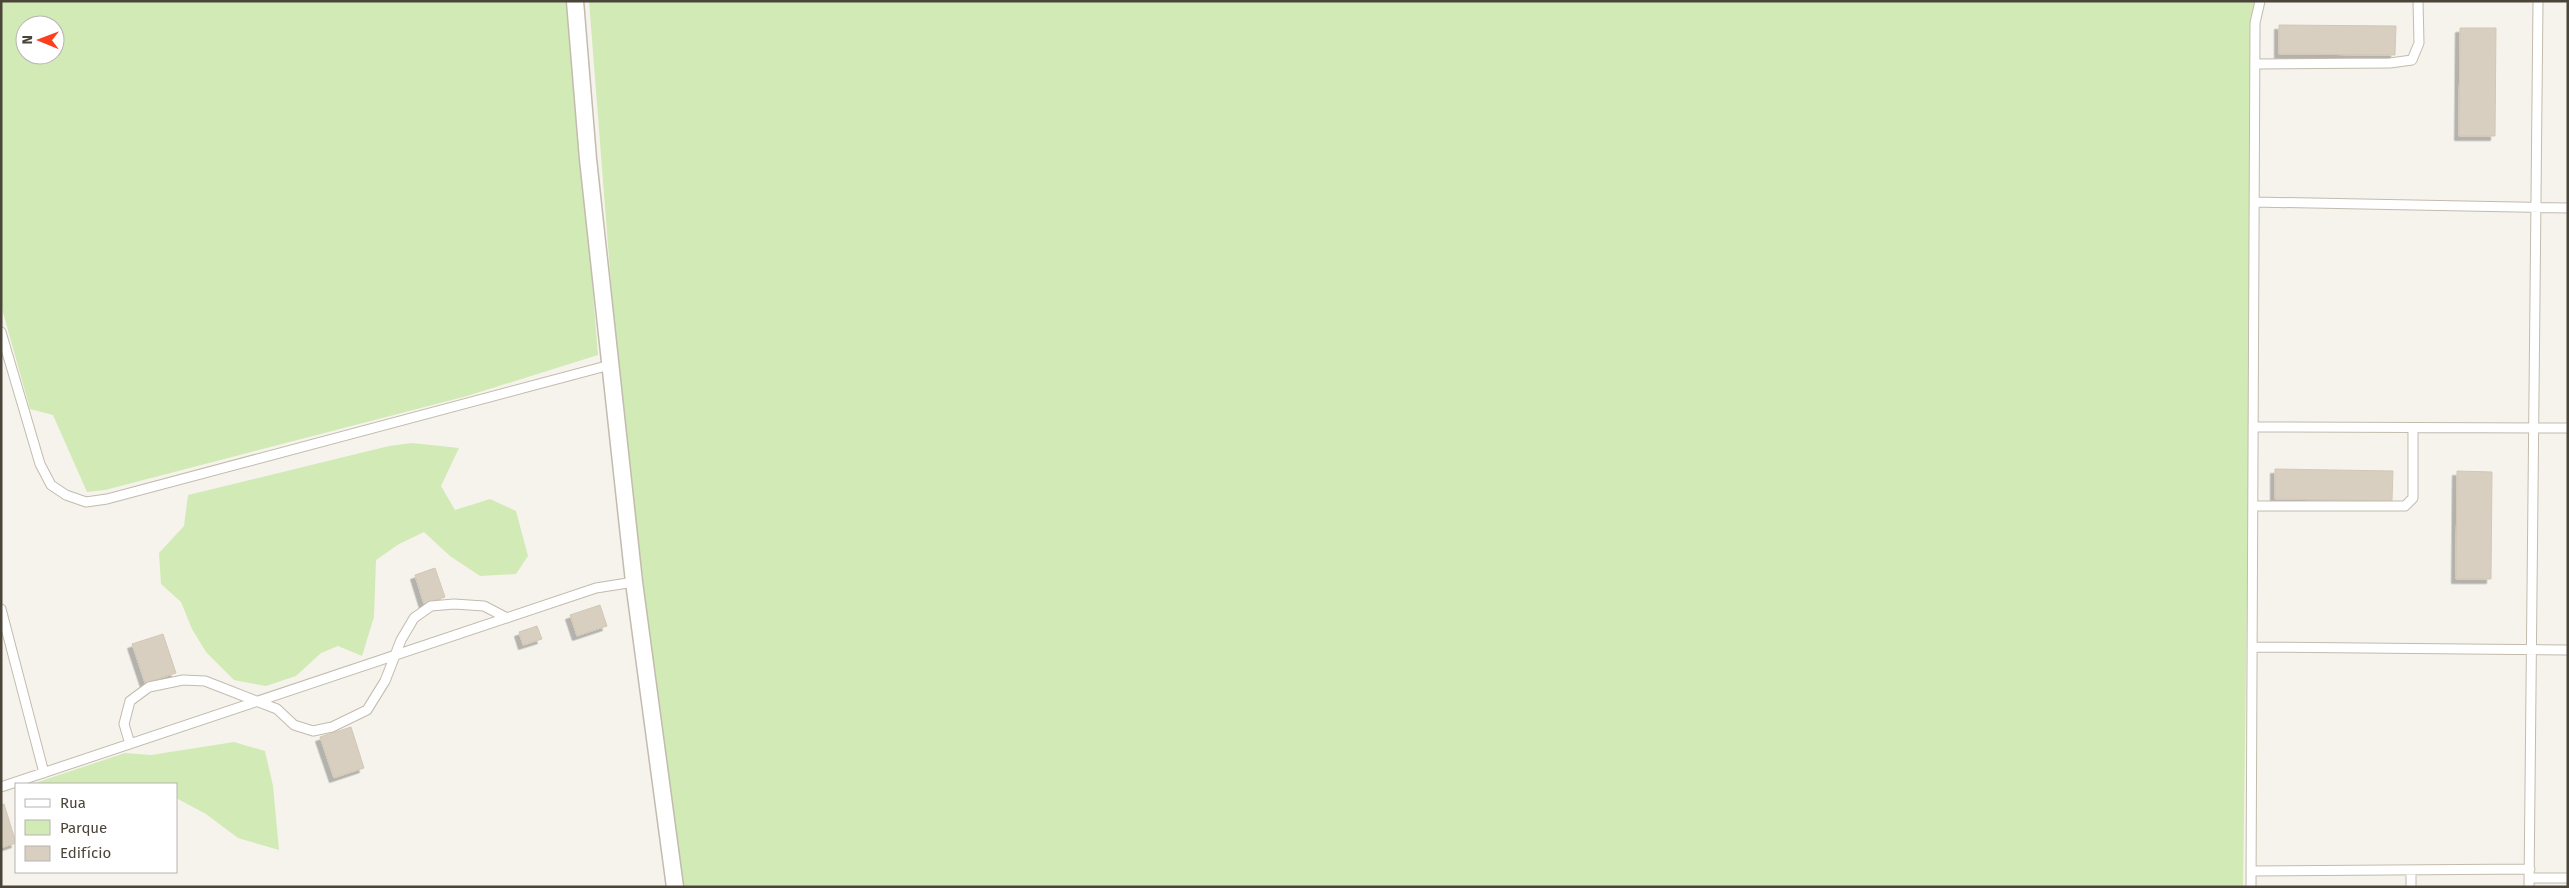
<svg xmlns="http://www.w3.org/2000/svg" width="2569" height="888" viewBox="0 0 2569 888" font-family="'Fira Sans',sans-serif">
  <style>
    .green { fill: #d2eab5; fill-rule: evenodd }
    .building { fill: #d8cfc1; stroke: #d3c7b4; filter: url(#shadow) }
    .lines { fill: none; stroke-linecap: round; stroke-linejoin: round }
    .lane-casing { stroke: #c2bbae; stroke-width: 11 }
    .street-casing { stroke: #c2bbae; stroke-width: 19 }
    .lane { stroke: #fff; stroke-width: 9 }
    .street { stroke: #fff; stroke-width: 16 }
  </style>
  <defs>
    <filter id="shadow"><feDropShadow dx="-4.5" dy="4.5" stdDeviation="0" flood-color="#0004"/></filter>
  </defs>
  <rect width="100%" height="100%" fill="#f6f3ec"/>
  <path class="green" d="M1,1h569l28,354 -131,41 -362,94 -18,2 -34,-77 -23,-6 -29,-104zM25,25h30v30h-30z
    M589,1h1671l-5,22 -12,864h-1562l-11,-77 -53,-449z
    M412,443l47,5 -18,38 14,24 35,-11 26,12 12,45 -12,18 -36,2 -30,-20 -26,-24 -25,12 -23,16 -2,57 -12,39 -24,-10 -17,7 -25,23 -30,10 -32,-6 -28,-28 -14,-23 -11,-27 -20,-18 -2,-31 25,-27 4,-31 201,-49z
    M234,742l31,9 8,35 6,64 -41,-12 -32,-24 -30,-16v-14h-144l93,-31 26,2z"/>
  <path class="building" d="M2279,25l117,1 -1,29 -116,-1z
    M2460,28h36l-1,108h-36z
    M2275,469l118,2 -1,30 -117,-2z
    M2457,471l35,1 -1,107h-35z
    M435,568l10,29 -21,7 -9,-29z
    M600,605l7,21 -30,10 -7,-21z
    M537,626l5,13 -19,6 -4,-13z
    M163,634l13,39 -31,10 -13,-39z
    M351,727l13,41 -30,10 -14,-41z
    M4,804l12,39 -15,5v-43z"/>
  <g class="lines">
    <defs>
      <path id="lane" d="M2255,64l135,-1 22,-3 7,-17 -1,-42
        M2254,202l314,6
        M1,332l39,132 11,21 15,10 20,7 21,-3 503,-134
        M2253,427l315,1
        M2253,506h152l8,-8v-70
        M1,609l43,164
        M2252,647l316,3
        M130,744l-6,-20 6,-23 19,-14 34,-7 22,1 72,28 17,16 19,6 19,-4 35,-17 18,-29 16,-41 13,-22 17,-12 23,-2 30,2 23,12
        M1,787l595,-199 38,-6
        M2411,870v17
        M2251,871l279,-2
        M2529,878h39
        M2251,887l4,-864 5,-22
        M2529,887l9,-886"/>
      <path id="street" d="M575,1l13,158 46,423 41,305"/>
    </defs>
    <use href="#lane" class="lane-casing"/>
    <use href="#street" class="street-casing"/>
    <use href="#lane" class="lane"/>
    <use href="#street" class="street"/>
  </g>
  <rect width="2569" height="888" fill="none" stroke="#4b4439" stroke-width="5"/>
  <rect x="15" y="783" width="162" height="90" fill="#ffffff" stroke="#b7b4b0"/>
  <rect x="25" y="799" width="25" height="8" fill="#ffffff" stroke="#b7b4b0"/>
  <text x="60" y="808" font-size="15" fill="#4b4439">Rua</text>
  <rect x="25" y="820" width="25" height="15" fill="#d2eab5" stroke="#b7b4b0"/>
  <text x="60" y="833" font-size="15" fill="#4b4439">Parque</text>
  <rect x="25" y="846" width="25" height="15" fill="#d8cfc1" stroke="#b7b4b0"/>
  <text x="60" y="858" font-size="15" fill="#4b4439">Edifício</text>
  <g transform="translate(40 40) rotate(271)"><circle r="24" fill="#ffffff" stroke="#b7b4b0"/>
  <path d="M0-4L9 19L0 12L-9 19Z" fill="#fc3f1d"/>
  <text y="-8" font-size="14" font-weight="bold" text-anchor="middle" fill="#4b4439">N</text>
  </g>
</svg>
